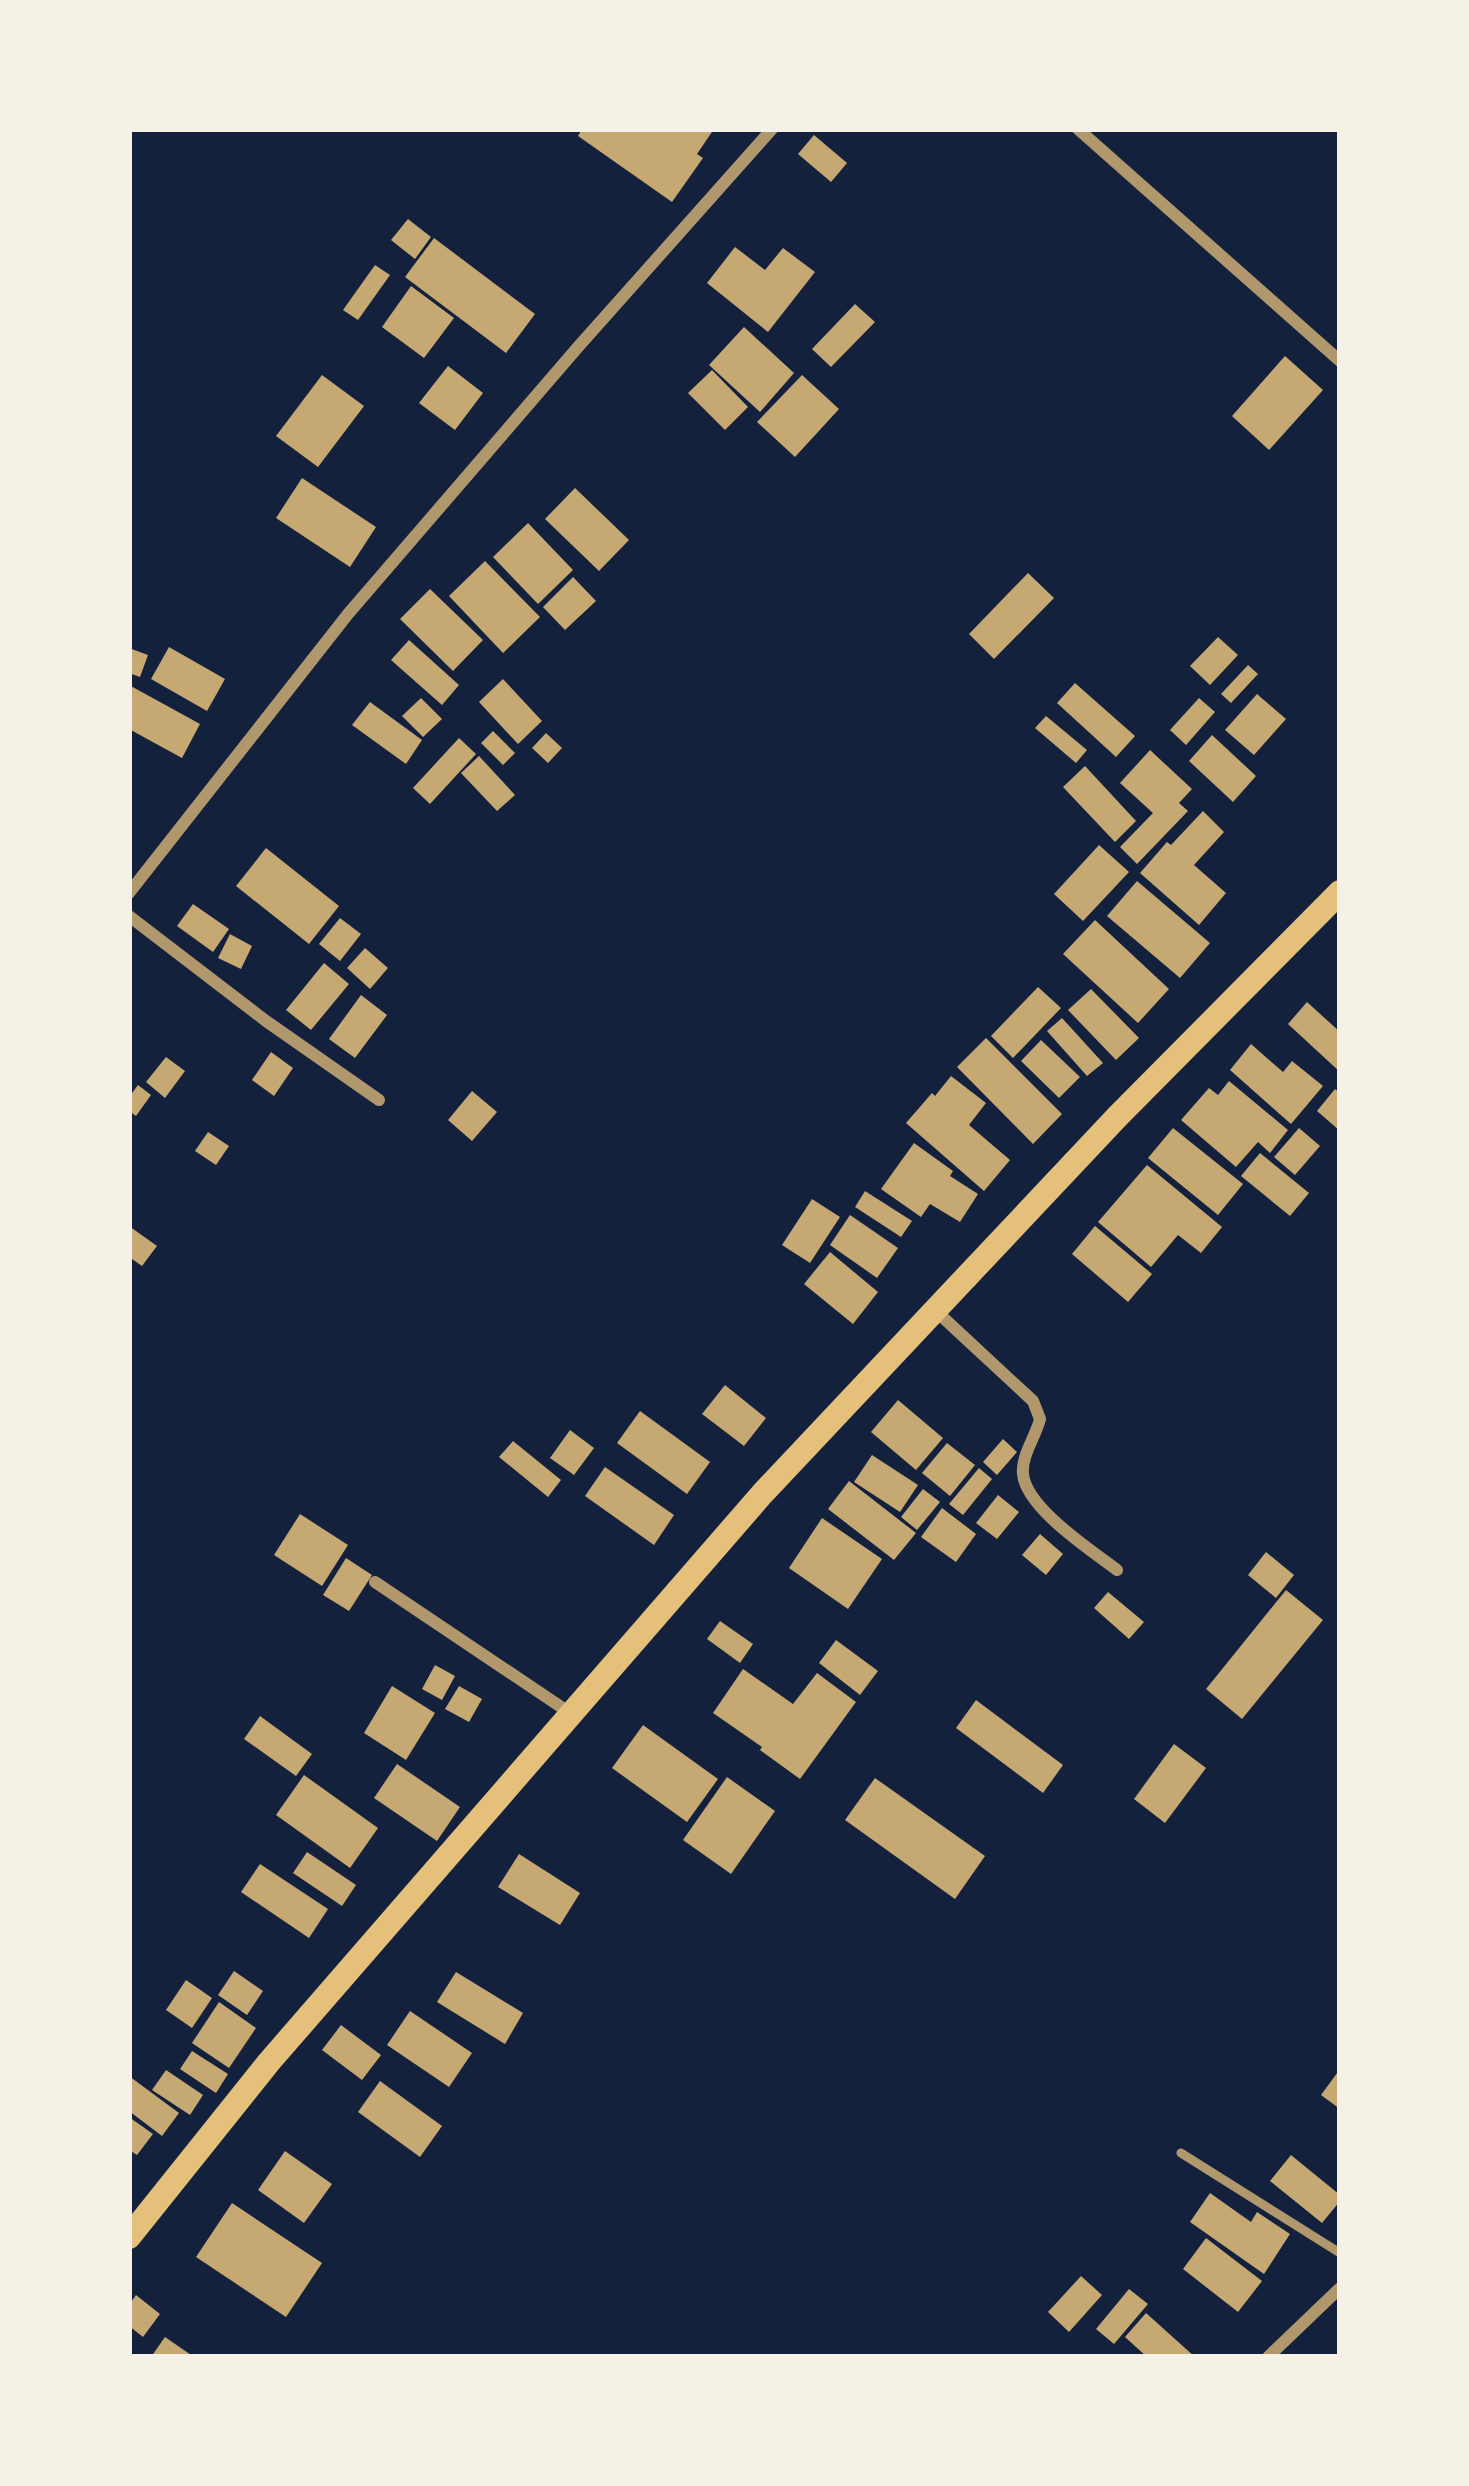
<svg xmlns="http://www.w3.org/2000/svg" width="1469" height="2486" viewBox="0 0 1469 2486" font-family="'Public Sans',sans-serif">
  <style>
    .building { fill: #c6a872 }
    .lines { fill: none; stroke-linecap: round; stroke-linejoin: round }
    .service { stroke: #b1986c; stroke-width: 9 }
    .minor { stroke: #b1986c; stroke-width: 12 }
    .secondary { stroke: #e5c07b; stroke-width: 24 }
  </style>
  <rect width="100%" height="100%" fill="#14213d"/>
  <path class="building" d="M582,129h132l-17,25 6,4 -31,44 -94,-66z
    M814,135l33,28 -16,19 -33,-28z
    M408,219l23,18 -16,22 -24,-19z
    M434,238l101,76 -29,39 -101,-76z
    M735,247l30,23 18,-22 32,24 -47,60 -61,-49z
    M375,265l15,10 -32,45 -15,-10z
    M411,286l43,32 -30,40 -42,-31z
    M855,304l20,18 -44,45 -19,-18z
    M744,327l50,46 -34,39 -51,-47z
    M1285,356l38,34 -54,60 -37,-34z
    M448,366l35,27 -28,37 -36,-27z
    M712,370l36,37 -23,23 -37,-37z
    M322,375l42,31 -46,61 -42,-31z
    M802,375l37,34 -44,48 -38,-35z
    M302,478l74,49 -26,40 -74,-49z
    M575,488l54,52 -30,31 -54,-52z
    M528,523l45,47 -35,34 -45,-47z
    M485,561l55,56 -37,36 -54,-57z
    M1028,573l26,25 -60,61 -25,-25z
    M573,577l23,24 -31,29 -22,-23z
    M430,589l53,51 -30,31 -53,-52z
    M1218,637l20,18 -28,30 -20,-19z
    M409,640l50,45 -17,20 -51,-45z
    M169,647l56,32 -18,32 -56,-32z
    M129,648l19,7 -8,22 -11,-4z
    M1248,665l10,9 -27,29 -10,-9z
    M503,679l39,42 -24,23 -39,-42z
    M1075,683l60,53 -19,21 -59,-54z
    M129,685l71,39 -18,34 -53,-29z
    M1257,694l29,25 -32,36 -29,-25z
    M421,698l21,21 -19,18 -21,-21z
    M1199,698l16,14 -29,33 -16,-15z
    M370,702l52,38 -16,24 -54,-39z
    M1046,716l41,34 -11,13 -41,-35z
    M493,731l22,22 -12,12 -22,-22z
    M546,733l16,15 -14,15 -16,-15z
    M1212,735l44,41 -23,26 -44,-41z
    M459,738l17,16 -46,50 -17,-16z
    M1150,750l42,39 -13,14 9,8 -51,53 -17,-17 33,-34 -33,-30z
    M479,756l36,39 -18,16 -36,-38z
    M1085,766l51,55 -21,21 -52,-55z
    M1203,811l21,21 -30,33 32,28 -27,32 -59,-52 27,-31 4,3z
    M1099,845l30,27 -46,49 -29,-27z
    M266,848l73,58 -30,38 -73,-58z
    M1137,881l73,62 -30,35 -73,-62z
    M193,904l36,25 -16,23 -36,-26z
    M340,918l21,16 -21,27 -21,-17z
    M1095,920l74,69 -31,34 -75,-69z
    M230,934l22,12 -11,23 -23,-11z
    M365,948l23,20 -18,21 -23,-21z
    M324,963l25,21 -38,46 -25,-20z
    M1038,987l23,21 -48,50 -22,-22z
    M1091,989l48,49 -23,22 -48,-50z
    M361,995l26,20 -32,43 -26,-19z
    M1307,1002l33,30v40l-52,-48z
    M1062,1018l41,45 -16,13 -40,-45z
    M986,1038l76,76 -29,30 -76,-77z
    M1041,1040l39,37 -21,21 -38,-37z
    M1251,1044l32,28 9,-11 31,25 -32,38 -61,-54z
    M271,1052l22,16 -19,28 -22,-16z
    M166,1057l19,14 -20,27 -19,-16z
    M951,1076l35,27 -17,22 41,35 -26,31 -78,-68 26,-30 3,3z
    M1229,1081l59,49 -18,23 -12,-11 -22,25 -55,-47 28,-32 9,7z
    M138,1085l13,10 -15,21 -7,-5v-14z
    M1335,1089l5,4v38l-23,-20z
    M472,1091l25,21 -25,29 -24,-21z
    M1173,1128l70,56 -25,31 -70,-57z
    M1299,1128l21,18 -25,29 -21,-18z
    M208,1132l21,14 -13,19 -21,-14z
    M914,1143l39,28 -3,5 28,18 -18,28 -30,-18 -9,13 -40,-28z
    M1260,1153l49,40 -19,23 -49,-40z
    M1147,1165l75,62 -21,26 -23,-18 -27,32 -53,-45z
    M865,1191l47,30 -11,16 -46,-30z
    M812,1199l28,18 -30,46 -28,-18z
    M850,1215l48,33 -21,30 -47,-33z
    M129,1226l28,20 -15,20 -13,-9z
    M1095,1226l57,48 -24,28 -56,-48z
    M830,1252l48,40 -25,32 -49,-40z
    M725,1385l41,33 -22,28 -42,-32z
    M898,1400l45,38 -27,32 -45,-38z
    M640,1411l70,51 -23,32 -70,-51z
    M570,1430l24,18 -20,27 -24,-17z
    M1003,1439l14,13 -20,23 -14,-13z
    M513,1441l48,39 -13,17 -49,-40z
    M947,1443l28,22 -25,31 -28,-23z
    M872,1455l46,30 -18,27 -46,-30z
    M605,1467l69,48 -20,30 -69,-49z
    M979,1468l13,11 -29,36 -14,-11z
    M849,1481l67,52 -22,27 -66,-51z
    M923,1489l17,13 -23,28 -16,-13z
    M998,1495l21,17 -22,27 -21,-16z
    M942,1508l34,26 -20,28 -35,-25z
    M300,1514l48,31 -26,41 -48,-31z
    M822,1518l60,41 -34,50 -59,-41z
    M1040,1534l23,20 -17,21 -24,-20z
    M1266,1552l28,23 -18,23 -28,-23z
    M346,1558l26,17 -23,36 -26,-16z
    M1286,1590l37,30 -81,99 -36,-30z
    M1108,1592l36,30 -15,17 -35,-31z
    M720,1621l33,23 -13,19 -33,-24z
    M836,1640l42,31 -18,24 -41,-32z
    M435,1665l20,11 -13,24 -20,-11z
    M743,1669l50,35 24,-31 39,29 -56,77 -40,-29 2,-3 -49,-34z
    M392,1686l43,27 -29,47 -42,-27z
    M459,1686l23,13 -13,23 -24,-13z
    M976,1700l87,65 -20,28 -87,-65z
    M260,1716l52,38 -16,22 -52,-37z
    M643,1725l75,54 -31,43 -75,-54z
    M1174,1744l32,24 -41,55 -31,-24z
    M397,1764l63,43 -23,34 -63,-43z
    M304,1775l74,53 -28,40 -74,-53z
    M727,1777l48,34 -44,63 -48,-34z
    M875,1778l110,78 -30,43 -110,-79z
    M307,1852l49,33 -14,21 -49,-33z
    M519,1854l61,39 -20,32 -62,-38z
    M260,1864l68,45 -19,29 -68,-46z
    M234,1971l29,20 -16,24 -29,-20z
    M456,1972l67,41 -18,31 -68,-42z
    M186,1980l26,18 -20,30 -26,-18z
    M219,2002l37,26 -27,40 -37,-25z
    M410,2011l62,42 -23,34 -62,-42z
    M341,2025l40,30 -19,25 -40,-30z
    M192,2051l36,23 -12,19 -36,-24z
    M1340,2069v40l-19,-14z
    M166,2070l37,25 -13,20 -38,-25z
    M129,2076l50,37 -17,23 -33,-25z
    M380,2081l62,45 -22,31 -62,-45z
    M129,2117l24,17 -16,21 -8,-5z
    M285,2151l47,33 -28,39 -46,-33z
    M1291,2155l49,40v6l-18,22 -52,-42z
    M1210,2193l41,29 6,-10 33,22 -26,40 -74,-52z
    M232,2203l90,60 -36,54 -90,-60z
    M1206,2238l56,43 -24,31 -55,-43z
    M1081,2276l21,19 -33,37 -21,-20z
    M1129,2289l19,15 -34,40 -18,-15z
    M136,2295l24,19 -17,23 -14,-11v-21z
    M1146,2313l49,44h-48l-22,-20z
    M165,2337l29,20h-43z"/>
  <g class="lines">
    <path class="service" d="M1181,2153l159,100"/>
    <path class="minor" d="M1078,129l262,232
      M129,893l219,-279 230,-267 194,-218
      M129,916l137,105 113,79
      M936,1311l97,90 7,18c-4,17 -19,37 -17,55 3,34 68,76 94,96
      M375,1582l195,131
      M1268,2357l72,-69"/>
    <path class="secondary" d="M129,2237l140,-175 493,-568 355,-377 223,-225"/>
  </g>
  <rect width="1469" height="2486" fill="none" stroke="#f6f1e7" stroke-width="264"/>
</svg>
